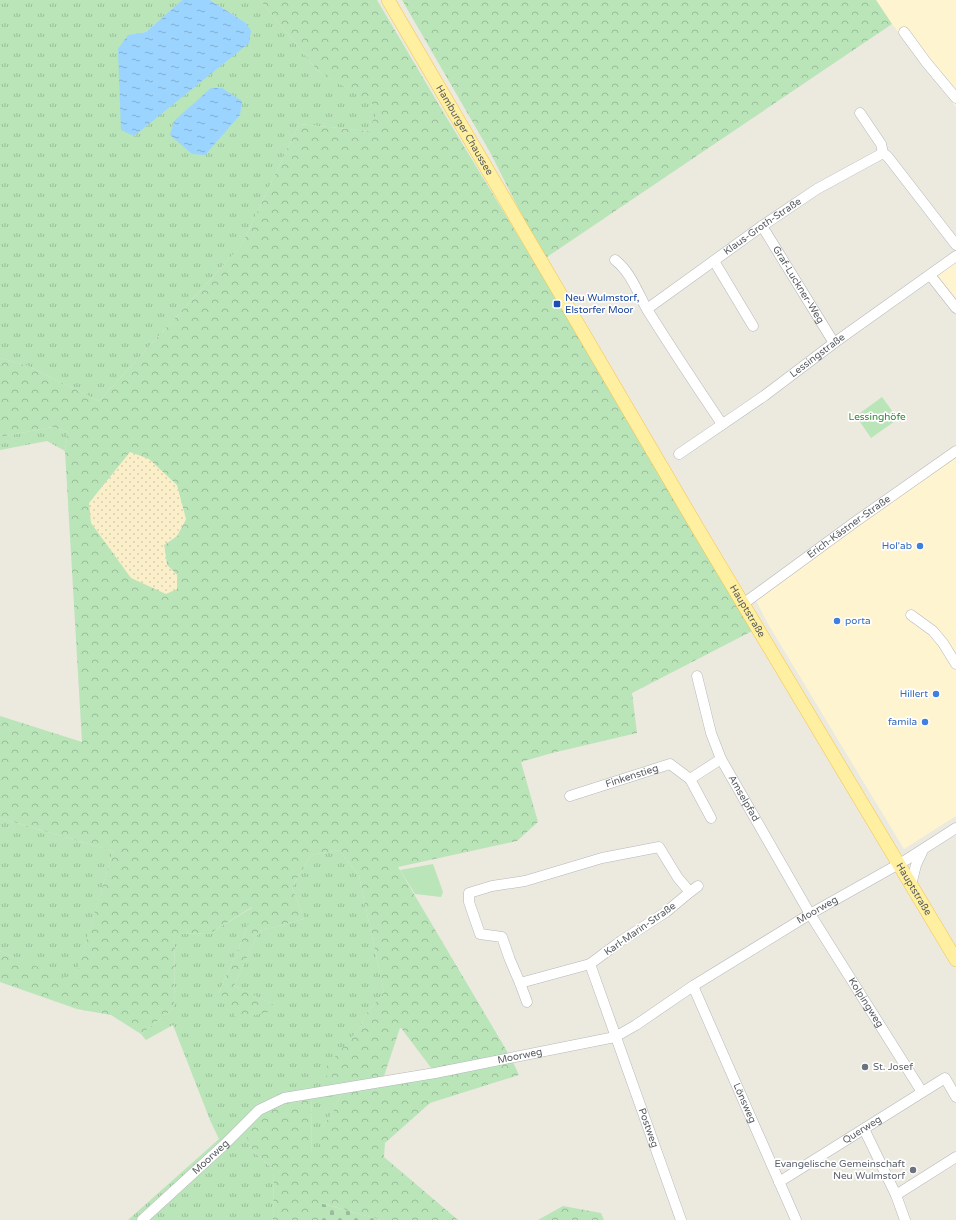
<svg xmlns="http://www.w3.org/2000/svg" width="956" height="1220" viewBox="0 0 956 1220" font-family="'Varela Round',sans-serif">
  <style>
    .commercial { fill: #fff4d0 }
    .grass { fill: url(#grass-tufts) }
    .forest { fill: url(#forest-crowns); fill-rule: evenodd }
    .sand { fill: url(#sand-dots) }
    .cemetery { fill: url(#cemetery-stones) }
    .park { fill: #b9e5b9 }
    .water { fill: url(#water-ripples) }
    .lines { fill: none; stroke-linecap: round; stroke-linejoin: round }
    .minor-casing { stroke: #b5b7bc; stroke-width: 11 }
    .major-casing { stroke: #f6c54d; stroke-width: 14 }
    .minor { stroke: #fff; stroke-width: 10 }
    .major { stroke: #ffefa0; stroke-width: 13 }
    .transit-dot { fill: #1a4fb4; stroke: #fff; stroke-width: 1.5 }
    .shop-dot { fill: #3f7fe0; stroke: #fff; stroke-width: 1.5 }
    .worship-dot { fill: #6b7280; stroke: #fff; stroke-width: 1.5 }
    .labels { text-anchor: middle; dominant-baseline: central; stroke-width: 3.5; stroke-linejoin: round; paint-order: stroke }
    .street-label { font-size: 10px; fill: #585c60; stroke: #fff }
    .transit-label { font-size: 10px; fill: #164399; stroke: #fff; text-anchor: start }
    .park-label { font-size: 10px; fill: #318634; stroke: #fff }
    .shop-label { font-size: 10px; fill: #366cbe; stroke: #fff; text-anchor: end }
    .worship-label { font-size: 10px; fill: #5b616d; stroke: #fff; text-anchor: start }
  </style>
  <defs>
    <pattern id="grass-tufts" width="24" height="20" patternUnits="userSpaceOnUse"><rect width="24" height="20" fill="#b9e5b9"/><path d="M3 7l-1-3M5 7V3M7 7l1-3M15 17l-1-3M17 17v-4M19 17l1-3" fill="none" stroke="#99bd9a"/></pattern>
    <pattern id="forest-crowns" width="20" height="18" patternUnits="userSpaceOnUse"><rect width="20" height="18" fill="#b9e5b9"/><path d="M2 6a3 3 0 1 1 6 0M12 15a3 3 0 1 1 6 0" fill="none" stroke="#99bd9a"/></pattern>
    <pattern id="sand-dots" width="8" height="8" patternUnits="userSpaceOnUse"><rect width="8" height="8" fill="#fbefca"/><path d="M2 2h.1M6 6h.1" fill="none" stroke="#d9cfb0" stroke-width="1.8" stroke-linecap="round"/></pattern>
    <pattern id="cemetery-stones" width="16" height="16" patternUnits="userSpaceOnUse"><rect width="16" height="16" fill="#b9e5b9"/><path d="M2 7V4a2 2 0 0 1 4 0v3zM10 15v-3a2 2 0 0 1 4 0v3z" fill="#99bd9a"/></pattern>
    <pattern id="water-ripples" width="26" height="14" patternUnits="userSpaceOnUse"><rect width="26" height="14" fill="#9bd4ff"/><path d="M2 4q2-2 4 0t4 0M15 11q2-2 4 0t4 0" fill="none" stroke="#81afd2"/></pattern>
  </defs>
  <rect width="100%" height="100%" fill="#ece9de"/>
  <path class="commercial" d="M876,0h80v107l-64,-83z
    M956,255v56l-28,-37z
    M956,445v371l-52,33 -136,-225 -16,-31z"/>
  <path class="grass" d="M0,0h182l-36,32 -18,3 118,-12 -36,-23h50l57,70 63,38 -12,23 -69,-7 -58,122 -142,155 -71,-35 -28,-8z
    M52,427l16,5 -3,19 -18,-10 -47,9v-13z
    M0,818l113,33 -39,132 -74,-32z
    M339,850l20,26 25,116 -21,26 -1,7 -39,47 20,17 -10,23 -12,17v28l-10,1 1,-65 -59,58 21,19 -1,50h-145l91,-81 -9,-19 -37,-95 -27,15 -5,-6 33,-26 1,-75 34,1 44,-27 -7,24 -27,61 63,17 -48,-23 25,-55 45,-12 -12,-32 19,-32z"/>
  <path class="forest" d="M260,0h117l65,110 314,519 -124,64 5,40 -85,20 -31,9 17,60 -21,19 -119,26 113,191 8,17 -89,28 -45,40 -1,14 74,63h-77l-60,-17 1,17h-49l1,-50 -21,-19 -11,-24 17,-17 53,-17 -1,64h9l1,-28 12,-17 10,-23 -21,-17 40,-47 1,-7 21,-26 -25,-116 -20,-26 -28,5 -19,32 12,32 -45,12 -25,55 49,23 -46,10 -18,-27 27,-61 6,-24 -43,27 -34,-1 -1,75 -33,26 -30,-19 -34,-6 -77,-27v-31l74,31 39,-131 -113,-33v-102l82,26 -17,-291 3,-19 -16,-5 -52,10v-79l28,8 71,35 142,-155 58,-122 69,7 11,-23 -62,-38zM186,519l-9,17 -13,9 3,20 10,10 -46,3zM400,1028h1l34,45 -53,9z
    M402,0h474l16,24 -348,235 -54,-107z
    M563,1206l38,7 3,7h-66z"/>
  <path class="sand" d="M130,452l19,7 28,26 9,34 -9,17 -13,9 3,20 10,10v14l-11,5 -35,-16 -40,-55 -2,-20z"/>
  <path class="cemetery" d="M320,1203l61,17h-59z"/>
  <path class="park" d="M882,397l16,22 -27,19 -15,-22z
    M433,864l10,28 -2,5 -26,-3 -15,-24z"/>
  <path class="water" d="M182,0h28l36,23 5,8 -2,12 -115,93 -13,-6 -3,-81 10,-14 18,-3z
    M211,88h11l20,13 -2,14 -35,40 -13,-1 -22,-19 4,-14z"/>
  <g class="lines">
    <defs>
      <g id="minor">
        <path d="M904,32l22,30 30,36"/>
        <path d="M860,113l21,31 2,9 5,4 68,88"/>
        <path id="s1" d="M762,226l72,117"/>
        <path d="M615,260c16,12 23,34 33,51 24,38 49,76 74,113"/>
        <path d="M714,261l39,65"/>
        <path d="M930,275l26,33"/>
        <path id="s2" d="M647,309l115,-83 55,-37 66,-36"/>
        <path id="s3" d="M679,454l85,-58 70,-53 122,-87"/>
        <path id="s4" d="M743,604l112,-82 101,-71"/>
        <path d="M911,615l22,16 10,12 13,21"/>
        <path id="s5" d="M697,676l14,57 10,26 89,155 112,178"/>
        <path d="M690,779l21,39"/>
        <path id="s6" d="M570,796l100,-32 20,15 31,-20"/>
        <path d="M659,847l19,31 12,14 -24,20 -45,29 -31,23 -70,19 -10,-23 -8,-23 -22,-3 -11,-32v-9l23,-7 33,-5 77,-23z"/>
        <path d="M911,885l5,-20 7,-15"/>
        <path d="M690,892l8,-6"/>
        <path id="s7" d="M590,964l91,256"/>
        <path d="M520,983l7,19"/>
        <path id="s8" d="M693,986l103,234"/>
        <path d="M864,1129l32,66 9,25"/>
        <path id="s9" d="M779,1182l166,-104 11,19"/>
        <path d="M896,1195l60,-38"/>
        <path id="s10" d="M142,1220l82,-75 35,-35 25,-12 151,-25 180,-36 21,-12 57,-39 117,-72 96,-54 50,-32"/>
      </g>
      <g id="major">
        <path id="s11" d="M388,0l312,532 256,428"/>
      </g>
    </defs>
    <use href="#minor" class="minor-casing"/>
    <use href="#major" class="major-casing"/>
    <use href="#minor" class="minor"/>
    <use href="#major" class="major"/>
  </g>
  <rect class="transit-dot" x="553" y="300" width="8" height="8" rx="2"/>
  <g class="shop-dot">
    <circle cx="920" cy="546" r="4"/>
    <circle cx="837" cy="621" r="4"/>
    <circle cx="936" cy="694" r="4"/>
    <circle cx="925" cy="722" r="4"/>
  </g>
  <g class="worship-dot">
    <circle cx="865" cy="1067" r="4"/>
    <circle cx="913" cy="1170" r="4"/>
  </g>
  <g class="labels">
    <g class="street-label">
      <text stroke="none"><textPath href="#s11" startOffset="151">Hamburger Chaussee</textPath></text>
      <text stroke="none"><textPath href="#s2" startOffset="142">Klaus-Groth-Straße</textPath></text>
      <text stroke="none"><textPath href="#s1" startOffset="69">Graf-Luckner-Weg</textPath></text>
      <text stroke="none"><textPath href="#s3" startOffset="170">Lessingstraße</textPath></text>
      <text stroke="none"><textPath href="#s4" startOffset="131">Erich-Kästner-Straße</textPath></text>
      <text stroke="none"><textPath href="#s11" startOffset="709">Hauptstraße</textPath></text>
      <text stroke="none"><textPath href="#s6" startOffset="65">Finkenstieg</textPath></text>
      <text stroke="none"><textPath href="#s5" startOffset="132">Amselpfad</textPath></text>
      <text stroke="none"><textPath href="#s11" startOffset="1033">Hauptstraße</textPath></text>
      <text stroke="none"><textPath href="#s10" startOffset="764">Moorweg</textPath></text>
      <text transform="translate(640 929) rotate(-35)">Karl-Marin-Straße</text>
      <text stroke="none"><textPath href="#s5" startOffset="370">Kolpingweg</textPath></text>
      <text stroke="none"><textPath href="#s10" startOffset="428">Moorweg</textPath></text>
      <text stroke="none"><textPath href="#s8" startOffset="128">Lönsweg</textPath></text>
      <text stroke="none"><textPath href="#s7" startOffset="174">Postweg</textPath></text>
      <text stroke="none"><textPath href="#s9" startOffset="98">Querweg</textPath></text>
      <text stroke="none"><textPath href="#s10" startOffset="93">Moorweg</textPath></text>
    </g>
    <g class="transit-label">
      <text x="565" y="298">Neu Wulmstorf,<tspan x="565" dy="12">Elstorfer Moor</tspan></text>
    </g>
    <g class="park-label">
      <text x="877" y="417">Lessinghöfe</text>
    </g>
    <g class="shop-label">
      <text x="912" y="546">Hol'ab</text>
      <text x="845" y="621" text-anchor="start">porta</text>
      <text x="928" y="694">Hillert</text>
      <text x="917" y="722">famila</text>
    </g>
    <g class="worship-label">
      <text x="873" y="1067">St. Josef</text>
      <text x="905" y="1164" text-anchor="end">Evangelische Gemeinschaft<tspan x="905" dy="12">Neu Wulmstorf</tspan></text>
    </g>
  </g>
</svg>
